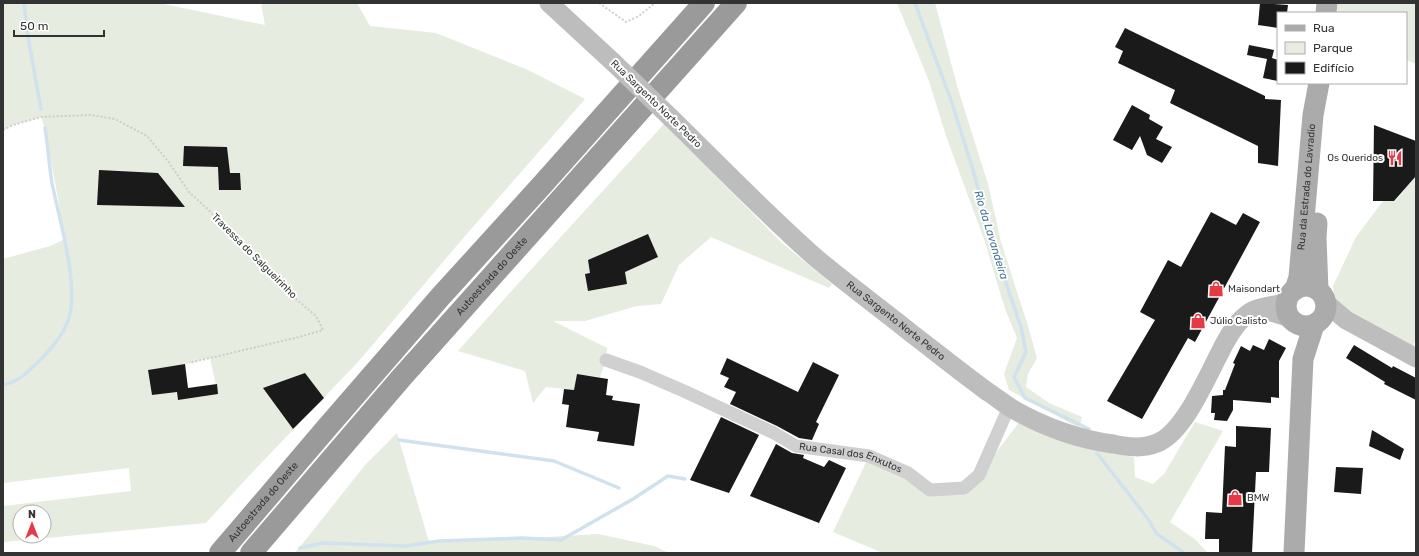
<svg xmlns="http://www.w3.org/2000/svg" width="1419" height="556" viewBox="0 0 1419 556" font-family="Rubik,sans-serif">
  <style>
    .green { fill: #e6ecdf; fill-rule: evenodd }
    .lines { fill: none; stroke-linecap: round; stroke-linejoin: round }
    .stream { stroke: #cfe2ee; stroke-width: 3.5 }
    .building { fill: #1a1a1a }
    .path { stroke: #cdcdcd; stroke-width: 2; stroke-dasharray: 2 2; stroke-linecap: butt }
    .street { stroke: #d0d0d0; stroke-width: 13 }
    .secondary { stroke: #bdbdbd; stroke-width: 19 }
    .primary { stroke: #ababab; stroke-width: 21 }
    .highway { stroke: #9a9a9a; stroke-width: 22 }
    .secondary-bridge { stroke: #bdbdbd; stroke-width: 19 }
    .labels { text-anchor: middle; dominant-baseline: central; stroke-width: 4; stroke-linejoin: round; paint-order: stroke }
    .street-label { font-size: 10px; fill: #333; stroke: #fff }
    .poi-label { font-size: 10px; fill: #333; stroke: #fff; text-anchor: start }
    .water-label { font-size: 11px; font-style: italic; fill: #3f7597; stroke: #fff }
  </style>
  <rect width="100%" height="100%" fill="#fff"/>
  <path class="green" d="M3,3h156l106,22 -4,-22h96l13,23 66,7 92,37 57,29 -120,137 -107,126 -113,118 -39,43 -203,19v-36l128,-15 -2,-23 -126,15v-224l47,-13 13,-6 -4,-36 -14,-76 -4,-11 -28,8 -10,5zM210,358l8,36 -40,6 -1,-8 -25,3 -4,-25 37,-6zM20,512h24v24h-24z
    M897,3h38l23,86 30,95 13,58 27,84 9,32 -9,16 -2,13 23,16 33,14 -3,11 -70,-38 -5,-16 13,-36 -12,-29 -20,-67 -39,-106 -17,-55z
    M1338,3h78v61l-10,-4v-47h-69z
    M664,124l117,118 51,42 -3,4 -118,-51 -32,28 -18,39 -24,2 -52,15h-32l54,27 -1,12 -6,17 -23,-3 -3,16 -28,-3 -13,16 -8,-32 -67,-20 58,-65z
    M1416,176v162l-3,9 -51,-24 -25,-21 -3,-5 -1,-11 23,-49 27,-36h12z
    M1020,421l74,29 40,7 1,20 18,7 11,-10 31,-52 28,9 -53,91 26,18 12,13h-325l-50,-21 36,-76 61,34 34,-2 15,-13z
    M397,433l32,109 102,-4 67,-4 56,12 15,7h-374l71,-89z"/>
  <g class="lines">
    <path class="stream" d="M24,3l4,34 13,72
      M915,3l37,100 21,67 25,90 23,67 5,25 -12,25 11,21 64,31
      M3,385c19,-5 23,-12 37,-25 12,-12 24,-26 29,-42 10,-35 -10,-99 -17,-135 -3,-18 -4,-37 -7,-55
      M399,440l155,21 65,27
      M1097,453l51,66 8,14 28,20
      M300,548l23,-5 82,3 34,-5 83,-3 39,2 72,-41 35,-23 17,3"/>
  </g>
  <path class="building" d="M1260,3l28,2 -1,8h-9v15l-20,-3z
    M1125,28l140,68v3l16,1 -3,66 -20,-3v-17l-88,-43 5,-13 -57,-27 5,-12 -8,-4z
    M1249,45l25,5 -2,8 6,2v21l-15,-3 4,-19 -20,-4z
    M1132,105l18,10 -1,4 14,8 -7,12 16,8 -10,16 -15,-8 -7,-19 -8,14 -19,-10z
    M1374,125l42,16v35l-22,25h-21z
    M184,146l43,1 3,26h10l1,17h-22l-1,-23 -35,-1z
    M99,170l59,3 27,34 -88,-2z
    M1211,212l25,13 7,-12 17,9 -65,120 -7,-4 -46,81 -35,-18 48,-81 -15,-8 28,-52 13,7z
    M648,234l10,23 -33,15 2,12 -39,7 -3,-17 5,-1 -2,-13z
    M1269,339l17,9 -7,13v37l-8,-1v6l-38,-3v10l-6,11 -13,-1 1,-7h-4l1,-17 11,-1v-5h2l10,-26 -2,-1 8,-17 9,5 3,-6 11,5z
    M1354,345l38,23 1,-2 23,12v22l-32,-16 1,-2 -39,-24z
    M727,358l71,34 15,-30 26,13 -23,47 3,2 -7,16 -13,-2 -22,-12 -47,-22 6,-12 -12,-5 5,-9 -9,-4z
    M185,364l3,24 29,-4 1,10 -40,6 -1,-8 -25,3 -4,-25z
    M305,373l19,25 -31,31 -30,-41z
    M577,374l31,5 -2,16 7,1 -1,4 28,4 -6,42 -37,-5 2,-9 -33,-5 3,-22 -7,-1 2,-15 10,1z
    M721,417l38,18 -30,58 -39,-13z
    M1236,426l35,2 -2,44h-13l-4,81h-33v-14h-14l1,-27 16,1 3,-67 11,1z
    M1372,430l32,19 -4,11 -31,-14z
    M776,444l16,9 12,2 -1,3 21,9 5,-7 17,8 -27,55 -69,-27z
    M1336,467l27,1 -2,26 -27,-2z"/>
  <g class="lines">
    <path class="path" d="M599,3l27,19 13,-6 16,-13
      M3,130l10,-5 28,-8 49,-2 25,4 32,17 21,25 21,31 52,48 41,47 34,29 7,14 -24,7 -110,26"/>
    <path class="street" id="s1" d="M606,360l34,12 46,20 88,41 22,13 73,10 39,17 22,17 34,-2 15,-13 30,-68"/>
    <g class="secondary">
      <path d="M549,3l65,60"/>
      <path id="s2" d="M671,118c48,47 95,96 145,140 31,26 64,50 95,75 26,20 51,40 77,59 8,5 15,11 23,16 31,18 67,31 102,36 15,3 30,5 44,-1 29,-11 53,-74 69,-102 6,-11 14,-23 26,-30 10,-5 23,-6 35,-8"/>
      <path d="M1326,303l20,17 70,38"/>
      <path d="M1262,309l28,9"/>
    </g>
    <g class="primary">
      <path d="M1326,13l1,-10"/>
      <path d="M1317,223l-1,15 2,52"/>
      <circle cx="1306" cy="306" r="20"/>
      <path id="s3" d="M1295,290l4,-13 14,-162 6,-32"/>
      <path d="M1294,553l9,-194 11,-34"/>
    </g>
    <g class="highway">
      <path id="s4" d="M220,553l104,-122 117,-135 101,-111 162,-182"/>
      <path id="s5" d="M251,553l151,-176 334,-374"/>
    </g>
    <path class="secondary-bridge" d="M614,63l57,55"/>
  </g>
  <defs>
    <symbol id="restaurant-bare" viewBox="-9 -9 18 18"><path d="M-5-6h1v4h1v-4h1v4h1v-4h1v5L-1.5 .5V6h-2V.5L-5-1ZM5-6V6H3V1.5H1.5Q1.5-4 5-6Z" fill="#e63946" stroke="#fff" stroke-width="2.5" paint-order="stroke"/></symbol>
    <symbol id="shop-bare" viewBox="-9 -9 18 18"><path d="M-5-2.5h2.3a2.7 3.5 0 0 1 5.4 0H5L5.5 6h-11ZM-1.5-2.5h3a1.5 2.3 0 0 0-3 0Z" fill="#e63946" stroke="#fff" stroke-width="2.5" paint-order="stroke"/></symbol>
  </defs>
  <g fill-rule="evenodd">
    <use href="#restaurant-bare" x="1384" y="147" width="22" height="22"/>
    <use href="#shop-bare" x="1205" y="278" width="22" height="22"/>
    <use href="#shop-bare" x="1187" y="310" width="22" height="22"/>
    <use href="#shop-bare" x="1224" y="487" width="22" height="22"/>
  </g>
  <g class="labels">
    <g class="street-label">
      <text transform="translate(656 104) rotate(44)">Rua Sargento Norte Pedro</text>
      <text stroke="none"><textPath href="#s3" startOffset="104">Rua da Estrada do Lavradio</textPath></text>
      <text transform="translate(254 256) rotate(45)">Travessa do Salgueirinho</text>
      <text stroke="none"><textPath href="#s5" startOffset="367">Autoestrada do Oeste</textPath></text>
      <text stroke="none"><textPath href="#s2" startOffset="303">Rua Sargento Norte Pedro</textPath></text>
      <text stroke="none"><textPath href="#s1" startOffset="265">Rua Casal dos Enxutos</textPath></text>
      <text stroke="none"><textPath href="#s4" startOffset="67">Autoestrada do Oeste</textPath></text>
    </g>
    <g class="poi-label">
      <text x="1383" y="158" text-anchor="end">Os Queridos</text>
      <text x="1228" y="289">Maisondart</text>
      <text x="1210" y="321">Júlio Calisto</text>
      <text x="1247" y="498">BMW</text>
    </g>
    <g class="water-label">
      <text transform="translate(991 235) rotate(73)">Rio da Lavandeira</text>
    </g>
  </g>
  <rect width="1419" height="556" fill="none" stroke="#333333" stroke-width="8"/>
  <rect x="1277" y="12" width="130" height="72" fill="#ffffff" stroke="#adadad"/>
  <rect x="1285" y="25" width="20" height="6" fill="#ababab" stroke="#adadad"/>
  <text x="1313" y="32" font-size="12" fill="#333333">Rua</text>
  <rect x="1285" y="42" width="20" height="12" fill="#e6ecdf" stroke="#adadad"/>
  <text x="1313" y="52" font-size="12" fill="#333333">Parque</text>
  <rect x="1285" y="62" width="20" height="12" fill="#1a1a1a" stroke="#adadad"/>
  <text x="1313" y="72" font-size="12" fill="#333333">Edifício</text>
  <g transform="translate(32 524)"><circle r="19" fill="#ffffff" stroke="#adadad"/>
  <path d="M0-3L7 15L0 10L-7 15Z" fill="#e63946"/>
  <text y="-6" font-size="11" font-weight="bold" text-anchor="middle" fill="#333333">N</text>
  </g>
  <path d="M14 30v6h90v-6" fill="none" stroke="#333333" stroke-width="2"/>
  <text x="20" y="30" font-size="12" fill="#333333" stroke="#ffffff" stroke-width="3" paint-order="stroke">50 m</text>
</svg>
